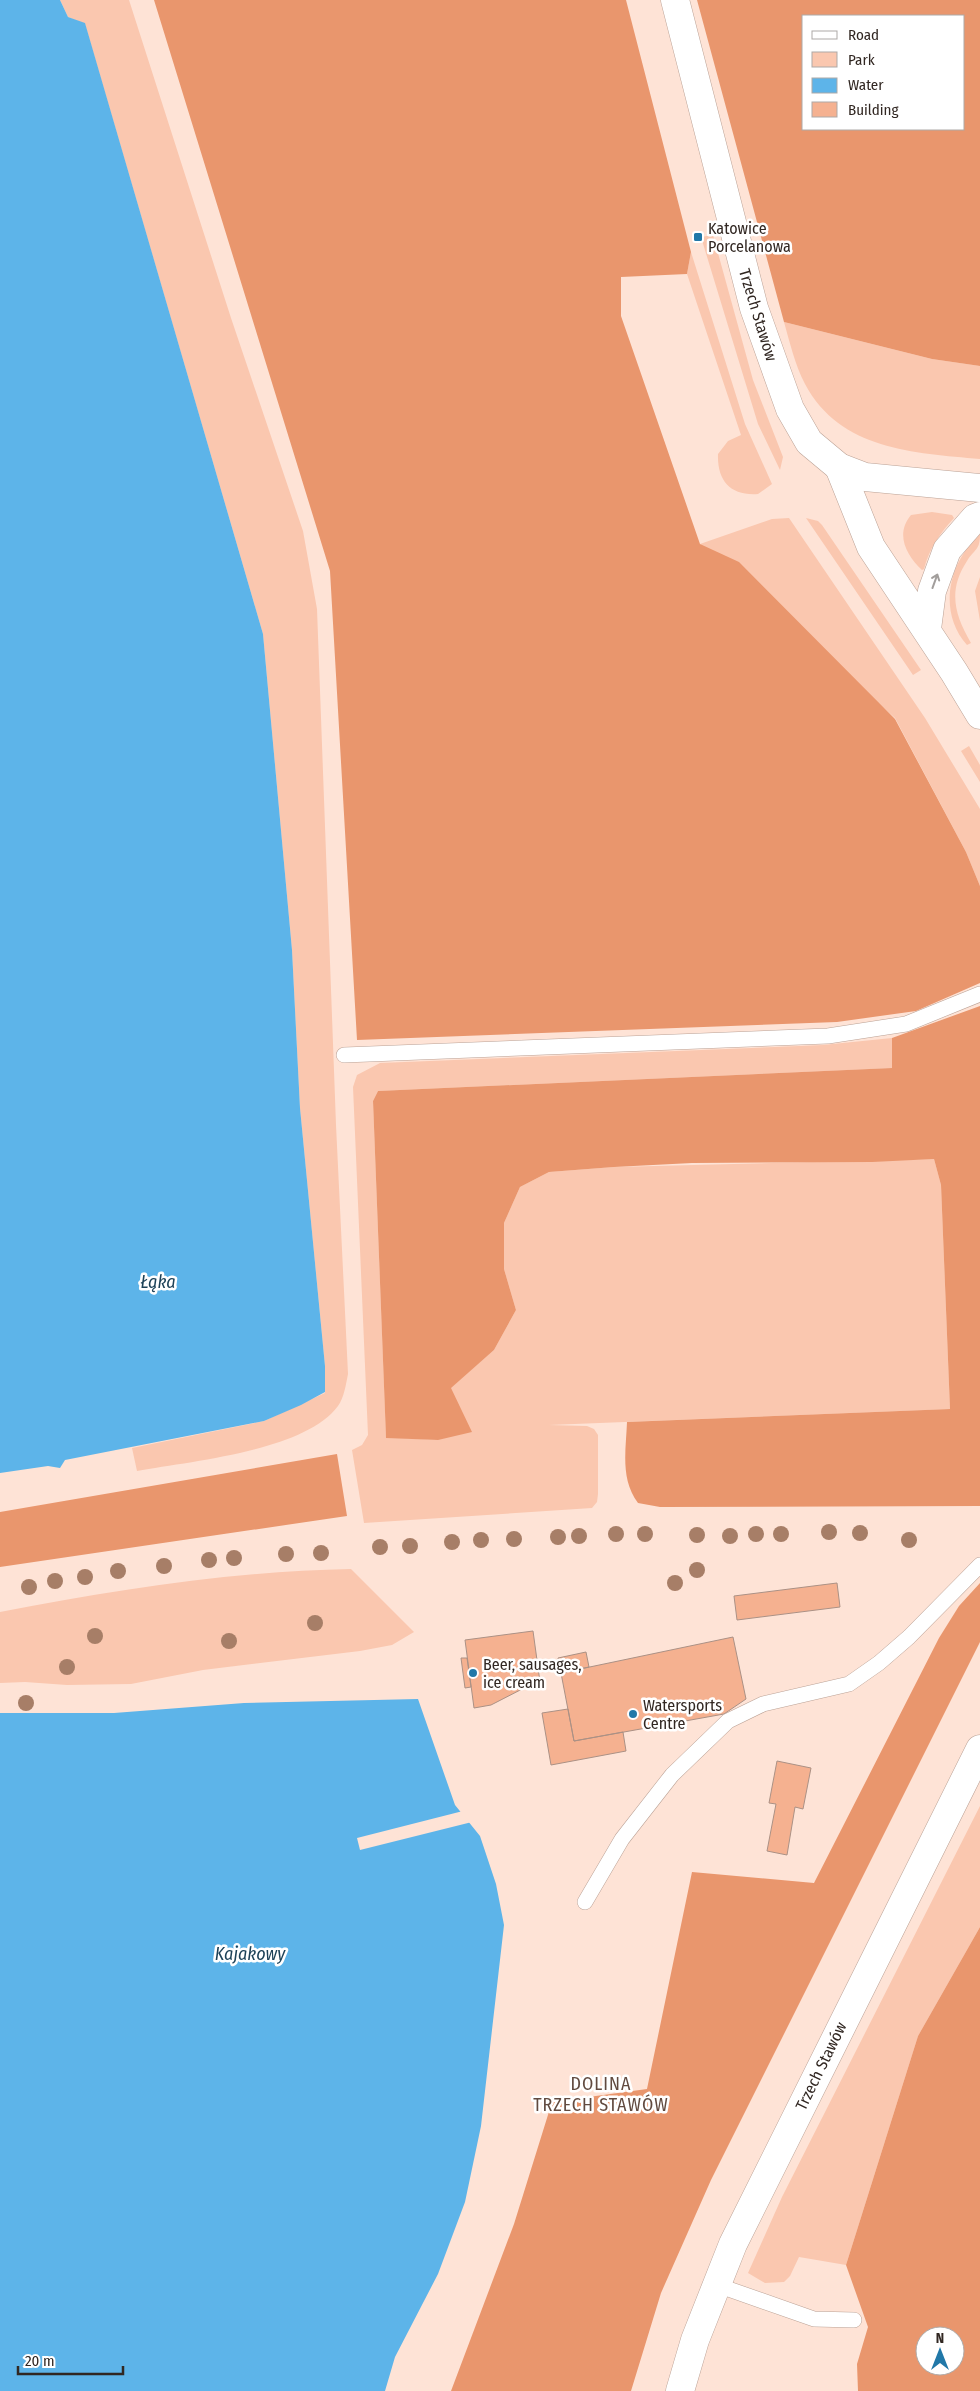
<svg xmlns="http://www.w3.org/2000/svg" width="980" height="2391" viewBox="0 0 980 2391" font-family="'Fira Sans Condensed',sans-serif">
  <style>
    .green { fill: #fac7af }
    .forest { fill: #e9966d; fill-rule: evenodd }
    .water { fill: #5db4e9 }
    .pier { fill: #fee3d6 }
    .building { fill: #f5b190; stroke: #ab9185 }
    .lines { fill: none; stroke-linecap: round; stroke-linejoin: round }
    .lane-casing { stroke: #bba296; stroke-width: 16 }
    .street-casing { stroke: #bba296; stroke-width: 29 }
    .secondary-casing { stroke: #bba296; stroke-width: 29 }
    .lane { stroke: #fff; stroke-width: 15 }
    .street { stroke: #fff; stroke-width: 28 }
    .secondary { stroke: #fff; stroke-width: 28 }
    .tree { fill: #a77e67 }
    .oneway { stroke: #a29e9c }
    .poi-dot { fill: #2178a8; stroke: #fff; stroke-width: 2 }
    .labels { text-anchor: middle; dominant-baseline: central; stroke-width: 5; stroke-linejoin: round; paint-order: stroke }
    .poi-label { font-size: 16px; fill: #312722; stroke: #fff; text-anchor: start }
    .street-label { font-size: 16px; fill: #312722; stroke: #fff }
    .water-label { font-size: 18px; font-style: italic; fill: #1d4258; stroke: #fff }
    .neighbourhood-label { font-size: 18px; letter-spacing: 1px; fill: #614a3f; stroke: #fff }
  </style>
  <rect width="100%" height="100%" fill="#fee3d6"/>
  <path class="green" d="M60,0h69l102,318 72,213 14,78 19,516 12,249c-2,10 -4,24 -10,32 -33,45 -147,55 -201,65l-5,-23 132,-27 61,-28v-27l-25,-258 -8,-158 -29,-316 -178,-610 -17,-7z
    M713,235l40,145 30,77 -3,13 -22,-46 -57,-187z
    M691,252l54,172 27,60 -14,10c-27,2 -41,-13 -40,-40l10,-13 13,-6 -54,-161z
    M784,322l148,37 48,7v93c-66,-6 -140,-9 -175,-75 -10,-19 -15,-41 -21,-62z
    M932,512l20,3 2,3c-14,15 -25,31 -30,51l-2,1c-16,-15 -27,-36 -11,-55z
    M789,518l136,200 55,91v77l-14,-34 -71,-134 -195,-174 72,-25z
    M806,518l12,3 4,4 99,145 -8,5z
    M980,534c0,17 -5,14 -13,27 -19,29 -13,53 4,82l-4,2c-30,-34 -18,-83 13,-111z
    M980,577v44l-5,-30z
    M969,746l11,19v17l-19,-31z
    M892,1038l1,30 -515,23 -5,10 13,336 52,3 12,-52 44,-38 22,-40 -12,-41v-46l16,-36 29,-15 65,-5 320,-8 7,26 9,224 -401,16 38,1 7,3 4,6v59l-1,8 -5,6 -228,15 -12,-73 10,-5 6,-10 -15,-348 4,-12 23,-12 443,-18z
    M351,1569l63,63 -22,13 -32,6 -157,19 -72,14 -64,1 -42,-3 -25,1v-71c115,-22 233,-41 351,-43z
    M980,1806v121l-62,109 -72,229 -47,-8 -9,19 -6,6 -19,1 -17,-10 34,-76z"/>
  <path class="forest" d="M154,0h472l65,252 -4,22 -66,3v39l79,228 39,18 156,157 71,133 14,34v97l-64,28 -79,11 -480,18 -27,-469z
    M697,0h283v366l-48,-7 -148,-37zM964,16v113h-160v-113z
    M980,1006v500l-320,1 -22,-4c-18,-24 -12,-53 -11,-81l323,-13 -9,-224 -7,-26 -62,3 -180,1 -78,4 -65,5 -29,15 -16,36v46l12,41 -22,40 -43,38 21,44 -34,8 -52,-2 -13,-337 5,-10 514,-23v-30z
    M337,1454l10,62 -347,51v-55z
    M980,1583v59l-269,538 -50,113 -30,98h-180l63,-167 38,-122 95,-13 45,-217 122,11 125,-245 20,-32z
    M980,1927v464h-122l-1,-27 11,-37 -22,-62 72,-229zM925,2336h30v30h-30z"/>
  <path class="water" d="M0,0h60l8,17 17,6 178,611 29,316 8,158 25,258v26l-24,13 -37,16 -199,39 -5,8 -12,-2 -48,7z
    M418,1699l37,106 25,31 16,48 8,41 -23,201 -16,76 -27,72 -43,83 -10,34h-385v-678h114l130,-10z"/>
  <path class="pier" d="M463,1811l9,11 -112,28 -3,-12z"/>
  <path class="building" d="M837,1583l3,24 -103,13 -3,-24z
    M533,1631l7,51 -12,4 -37,19 -17,3 -9,-68z
    M733,1637l13,62 -22,15 -150,27 -13,-68z
    M586,1652l3,15 -28,6 -3,-15z
    M461,1658h6l4,29 -6,1z
    M568,1709l6,32 49,-9 3,19 -75,14 -9,-52z
    M777,1761l34,7 -8,41 -8,-2 -8,48 -20,-4 9,-47 -7,-1z"/>
  <g class="lines">
    <defs>
      <path id="lane" d="M344,1055l484,-19 78,-12 74,-30
        M585,1902l37,-63 50,-64 56,-54 35,-17 86,-20 30,-21 30,-26 71,-72
        M717,2285l97,34 40,1"/>
      <path id="street" d="M839,467l32,80 83,125 26,43
        M927,629l5,-38 15,-41 28,-32 5,-2
        M680,2391l15,-51 38,-96 247,-495"/>
      <path id="secondary" d="M675,0l79,308 36,101 19,33 30,25 26,10 115,11"/>
    </defs>
    <use href="#lane" class="lane-casing"/>
    <use href="#street" class="street-casing"/>
    <use href="#secondary" class="secondary-casing"/>
    <use href="#lane" class="lane"/>
    <use href="#street" class="street"/>
    <use href="#secondary" class="secondary"/>
  </g>
  <g class="tree">
    <circle cx="829" cy="1532" r="8"/>
    <circle cx="860" cy="1533" r="8"/>
    <circle cx="616" cy="1534" r="8"/>
    <circle cx="645" cy="1534" r="8"/>
    <circle cx="756" cy="1534" r="8"/>
    <circle cx="781" cy="1534" r="8"/>
    <circle cx="697" cy="1535" r="8"/>
    <circle cx="579" cy="1536" r="8"/>
    <circle cx="730" cy="1536" r="8"/>
    <circle cx="558" cy="1537" r="8"/>
    <circle cx="514" cy="1539" r="8"/>
    <circle cx="481" cy="1540" r="8"/>
    <circle cx="909" cy="1540" r="8"/>
    <circle cx="452" cy="1542" r="8"/>
    <circle cx="410" cy="1546" r="8"/>
    <circle cx="380" cy="1547" r="8"/>
    <circle cx="321" cy="1553" r="8"/>
    <circle cx="286" cy="1554" r="8"/>
    <circle cx="234" cy="1558" r="8"/>
    <circle cx="209" cy="1560" r="8"/>
    <circle cx="164" cy="1566" r="8"/>
    <circle cx="697" cy="1570" r="8"/>
    <circle cx="118" cy="1571" r="8"/>
    <circle cx="85" cy="1577" r="8"/>
    <circle cx="55" cy="1581" r="8"/>
    <circle cx="675" cy="1583" r="8"/>
    <circle cx="29" cy="1587" r="8"/>
    <circle cx="315" cy="1623" r="8"/>
    <circle cx="95" cy="1636" r="8"/>
    <circle cx="229" cy="1641" r="8"/>
    <circle cx="67" cy="1667" r="8"/>
    <circle cx="26" cy="1703" r="8"/>
  </g>
  <defs><path id="oneway-shaft" d="M-6 0H5M1.5-3L5.5 0L1.5 3" fill="none" stroke-width="1.6" stroke-linecap="round" stroke-linejoin="round" transform="scale(1.25)"/></defs>
  <use class="oneway" href="#oneway-shaft" transform="translate(935 581) rotate(-70)"/>
  <g class="poi-dot">
    <rect x="693" y="232" width="10" height="10" rx="2.5"/>
    <circle cx="473" cy="1673" r="5"/>
    <circle cx="633" cy="1714" r="5"/>
  </g>
  <g class="labels">
    <g class="poi-label">
      <text x="708" y="228">Katowice<tspan x="708" dy="18">Porcelanowa</tspan></text>
      <text x="483" y="1664">Beer, sausages,<tspan x="483" dy="18">ice cream</tspan></text>
      <text x="643" y="1705">Watersports<tspan x="643" dy="18">Centre</tspan></text>
    </g>
    <g class="street-label">
      <text transform="translate(758 315) rotate(73)">Trzech Stawów</text>
      <text transform="translate(821 2066) rotate(-64)">Trzech Stawów</text>
    </g>
    <g class="water-label">
      <text x="158" y="1282">Łąka</text>
      <text x="250" y="1954">Kajakowy</text>
    </g>
    <g class="neighbourhood-label">
      <text x="601" y="2084">DOLINA<tspan x="601" dy="21">TRZECH STAWÓW</tspan></text>
    </g>
  </g>
  <rect x="802" y="15" width="162" height="115" fill="#ffffff" stroke="#ada9a7"/>
  <rect x="812" y="31" width="25" height="8" fill="#ffffff" stroke="#ada9a7"/>
  <text x="848" y="40" font-size="15" fill="#312722">Road</text>
  <rect x="812" y="52" width="25" height="15" fill="#fac7af" stroke="#ada9a7"/>
  <text x="848" y="65" font-size="15" fill="#312722">Park</text>
  <rect x="812" y="78" width="25" height="15" fill="#5db4e9" stroke="#ada9a7"/>
  <text x="848" y="90" font-size="15" fill="#312722">Water</text>
  <rect x="812" y="102" width="25" height="15" fill="#f5b190" stroke="#ada9a7"/>
  <text x="848" y="115" font-size="15" fill="#312722">Building</text>
  <g transform="translate(940 2351)"><circle r="24" fill="#ffffff" stroke="#ada9a7"/>
  <path d="M0-4L9 19L0 12L-9 19Z" fill="#2178a8"/>
  <text y="-8" font-size="14" font-weight="bold" text-anchor="middle" fill="#312722">N</text>
  </g>
  <path d="M18 2366v8h105v-8" fill="none" stroke="#312722" stroke-width="2.5"/>
  <text x="25" y="2366" font-size="15" fill="#312722" stroke="#ffffff" stroke-width="4" paint-order="stroke">20 m</text>
</svg>
